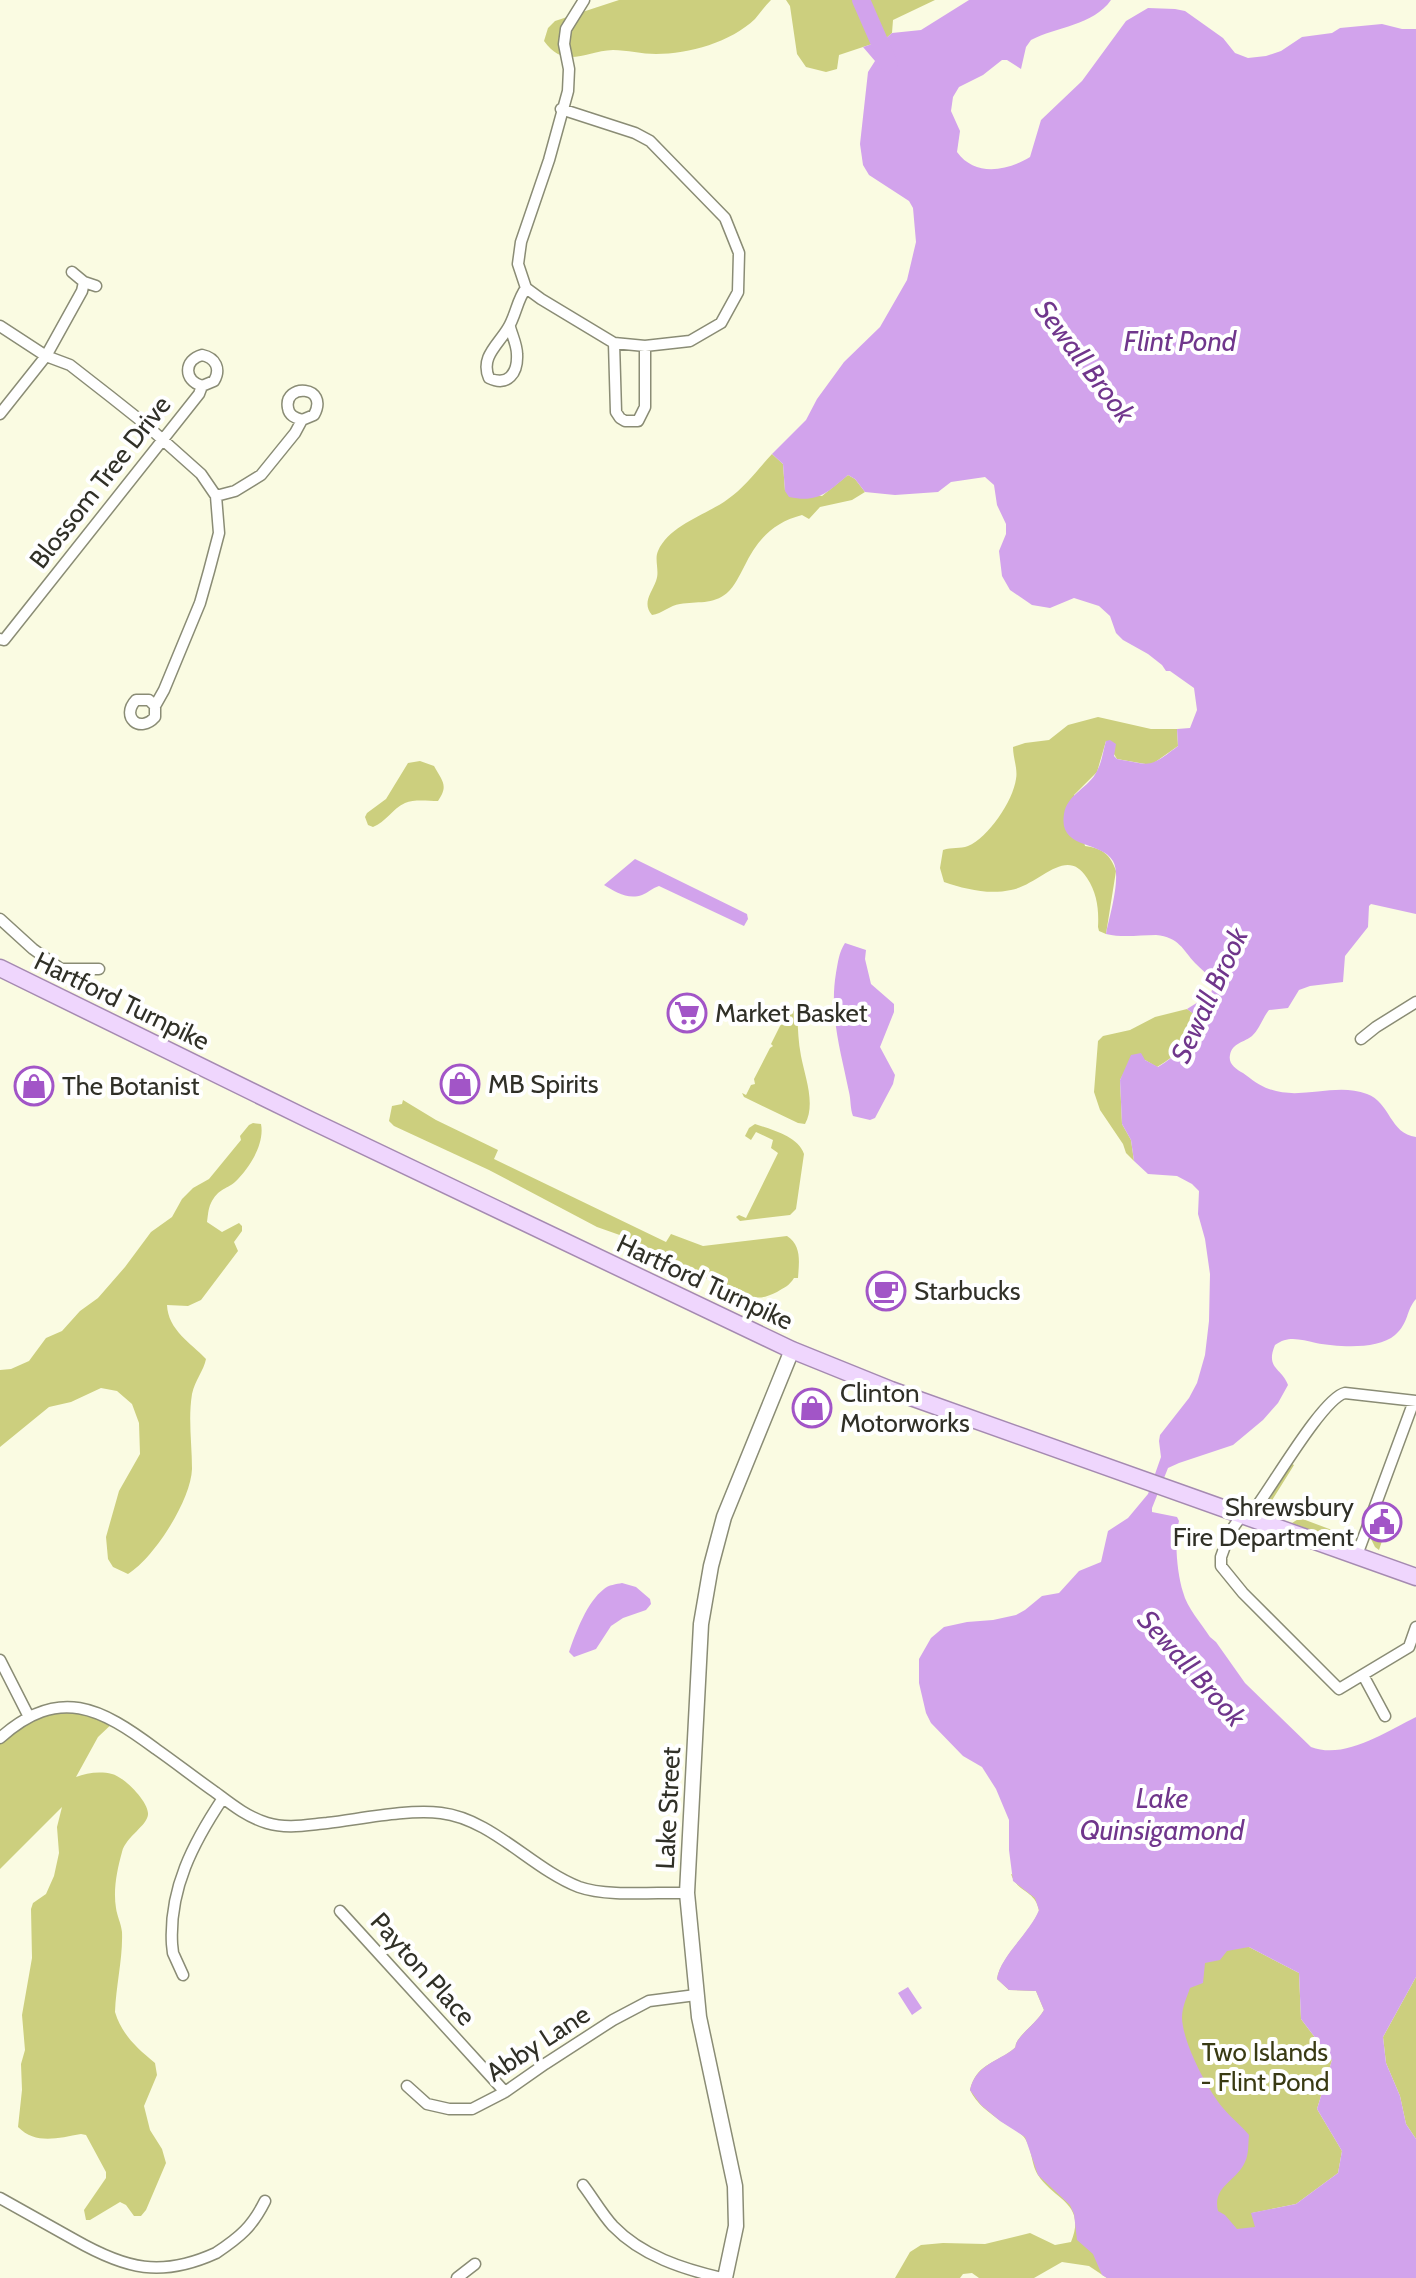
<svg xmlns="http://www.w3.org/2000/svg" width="1416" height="2278" viewBox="0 0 1416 2278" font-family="Cabin,sans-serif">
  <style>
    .green { fill: #cccf7e }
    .water { fill: #d2a3ec; fill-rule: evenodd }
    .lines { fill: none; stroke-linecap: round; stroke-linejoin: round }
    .river { stroke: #d2a3ec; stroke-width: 18 }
    .minor-casing { stroke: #8a8c75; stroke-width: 13 }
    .secondary-casing { stroke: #8a8c75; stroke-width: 17 }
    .primary-casing { stroke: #a58ab1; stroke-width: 19 }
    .minor { stroke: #fff; stroke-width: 10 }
    .secondary { stroke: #fff; stroke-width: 14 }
    .primary { stroke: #efd6fd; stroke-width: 16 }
    .labels { text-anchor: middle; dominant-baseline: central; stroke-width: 8; stroke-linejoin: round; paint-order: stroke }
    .street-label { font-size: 26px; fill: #303027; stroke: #fff }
    .poi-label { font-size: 26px; fill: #303027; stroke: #fff; text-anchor: start }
    .park-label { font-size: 26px; fill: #393a13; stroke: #fff }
    .water-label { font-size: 28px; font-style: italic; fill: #70368c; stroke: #fff }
  </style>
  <rect width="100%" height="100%" fill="#fafbe2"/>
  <path class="green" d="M619,0h152c-6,6 -11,13 -16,19 -24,23 -66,35 -99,35 -14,0 -29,-4 -43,-4 -28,1 -48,20 -69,-9l4,-13 7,-7z
    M786,0h149l-42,20 -1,13 -8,7 -45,15 -2,14 -11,3 -20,-5 -9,-13 -7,-48z
    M772,454l11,10 2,27 37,5 26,-21 7,4 10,13 -13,8 -32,7 -11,12 -7,-4c-30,8 -45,25 -58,52 -5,9 -9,19 -17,26 -14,12 -30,8 -47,11 -10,1 -18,10 -28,11 -10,-12 -1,-21 4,-34 4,-10 -2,-21 2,-30 12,-27 49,-36 70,-52 17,-12 30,-30 44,-45z
    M1098,717l53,12h26l1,17 -27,19 -34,-6 -11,-18 -9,31 -23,23 11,51c17,2 26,9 31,25l-10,63 -7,-3 -1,-4c1,-18 -1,-34 -11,-49 -21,-33 -47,7 -76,12 -23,5 -46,-1 -67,-8l-4,-14 3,-18c9,-3 17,-1 25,-4 20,-8 45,-45 48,-67 2,-10 -3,-21 -3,-32l12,-4 24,-3 19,-15z
    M420,761l14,5c8,15 15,19 4,35 -10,0 -24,-2 -33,2 -13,6 -19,19 -32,24l-5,-2 -3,-8 2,-4 19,-14 22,-36z
    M1187,1009l7,5c2,26 -16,40 -37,53l-12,-7 -18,7 -7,13 2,44 9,16 3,21 -8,-8 -3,-9 -23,-34 -6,-18 4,-51 5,-5 27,-6 25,-13z
    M792,1010l5,2c1,14 1,29 4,44 4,21 15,48 4,68l-7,-1 -54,-26 -2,-4 4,2 5,-10 4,-1 -1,-5 16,-31 3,-2 -2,-2 10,-20 -1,-3 5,-8h3z
    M403,1100l33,20 62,30 -4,9 172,83 5,-8 32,12 84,-10c15,10 12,26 11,42h-4c-5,8 -9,9 -17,14 -31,16 -30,-8 -53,-6l-64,-28 -5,-6 -24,-13 -34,-12 -108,-57 -95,-44 -5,-5 3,-15 10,-2z
    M253,1123l8,1c4,20 -12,45 -26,58 -10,8 -17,7 -24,21 -3,6 -3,13 -4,19l15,10 17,-9 3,3v5l-8,11 4,9 -37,49 -13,6 -21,-1c1,25 24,38 39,54 -2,11 -11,21 -14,35 -4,25 0,50 0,75 -1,31 -38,89 -64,105l-15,-7 -5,-8 -2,-22 13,-46 21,-37 -1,-31 -7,-19 -15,-13 -16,-3 -30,14 -22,5 -49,40v-77l11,-1 18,-8 17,-23 16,-7 18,-20 18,-13 27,-31 26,-35 21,-15 10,-18 11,-11 16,-9 32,-39 -1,-4 9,-11z
    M755,1124c17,6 43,12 49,30l-8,55 -6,6 -50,6 -4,-4 3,-2 7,3 32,-65 -7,-5 2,-8 -17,-8 -5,8 -6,-4 4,-8z
    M1292,1464l2,1 -25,40 1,2 14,4 3,-3 2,3c-7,5 -18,9 -23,-1l1,-7z
    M1384,1507h3l-8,22 5,6 -5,15 -4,-3 -4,-8z
    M1300,1518l32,12 -1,3 -5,3 -34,-13z
    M76,1708l40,12 -18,17 -22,40c10,-4 24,-6 36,-3 12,3 35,26 36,39 1,12 -22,23 -26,39 -5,18 -9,38 -6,56 1,8 5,15 6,24 1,26 -6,53 -7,80 7,23 22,36 40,51l2,12 -13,31 6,24 12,19 4,14 -20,47 -5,6h-7l-8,-11 -6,-3 -30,18h-4l-2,-10 22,-32v-6l-20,-37 -5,-1c-23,4 -45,11 -63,-7l4,-37 -1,-26 4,-14 -3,-35 10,-57 -1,-49 2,-6 13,-9 8,-18 5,-23 -2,-26 5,-20 -62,62v-130l29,-22z
    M1011,1874l238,73 50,26 2,46 31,41 -15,49 25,42 -4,22 -42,31 -44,9 6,20 -151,45 -18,-12 -27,-4 -28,16h-55l-7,-5 -9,1 -3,4h-65l15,-26 11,-7 22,-2 42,1 45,-11 25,12 16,-3c16,-39 -17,-42 -33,-67 -8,-13 -5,-29 -16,-40 -6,-6 -14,-9 -21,-14 -12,-8 -25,-18 -31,-31 6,-25 23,-26 41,-39 8,-6 2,-3 7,-11 8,-11 19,-18 26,-30l-8,-19 -27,-1 -12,-11c3,-22 33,-46 42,-68 -3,-21 -22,-18 -28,-37z
    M1416,1977v162l-10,-15 -6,-28 -14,-33 -3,-26z"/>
  <path class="water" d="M969,0h142c-17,25 -55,27 -80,40l-5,7 -5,22 -14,-9h-5l-19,15 -24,12 -6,10 -2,14 9,20 -3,21c18,25 50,19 73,5l11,-37 41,-39 44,-60 22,-13 27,1 10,2 38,27 12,15 13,5 18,-2 15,-5 21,-14 30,-4 8,-5 42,-4 20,5h14v885l-45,-10 -2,2 -1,21 -23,29 -2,26 -33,4 -11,4 -11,18 -19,2c-6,7 -10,20 -17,26 -7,6 -20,7 -22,19 -2,9 6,14 13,18 8,6 17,13 26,16 32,12 66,-7 98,5 23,8 23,40 49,43v162c-10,11 -7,24 -21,36 -17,15 -57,12 -79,8 -15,-3 -27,-8 -41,2 -10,24 7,23 13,40l-10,18 -15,17 -30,25 -54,18 -11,5 -16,40v4l25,5 2,4c-5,19 -2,52 4,71 4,16 18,31 27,45l6,5 29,41 66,64c34,13 74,-15 105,-30v260l-33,60 3,26 14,33 6,28 10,15v139h-309l-5,-3 -9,-21 -16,-14 -3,-26 -4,-9 -32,-30 -13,-38 -25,-16 -19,-16 -11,-15c5,-23 23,-27 41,-39 8,-6 2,-3 7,-11 7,-10 19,-18 26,-30l-8,-19 -27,-1 -12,-11c3,-23 33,-46 42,-69l-4,-12 -22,-17 -4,-31v-30l-13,-31 -14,-22 -19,-11 -32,-33 -5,-10 -7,-30v-24l12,-21 13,-11 23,-5 26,-2 23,-5 9,-5 17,-14 17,-3 20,-22 22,-9 7,-31 20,-13 20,-24 13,-37 -2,-16 1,-6 29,-37 8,-15 8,-28 4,-34 1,-47 -5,-35 -7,-25 1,-23 -7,-7 -15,-8 -29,-2 -14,-13 -3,-21 -9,-16 -2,-44 11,-25 10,-2 4,7 13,7c20,-13 38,-27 36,-53l-7,-5 24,-15 3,-13c-6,-6 -13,-12 -19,-18 -12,-13 -16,-26 -39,-28 -17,0 -33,3 -50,-1 3,-17 16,-57 7,-73 -12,-21 -55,-11 -49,-47 3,-20 25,-26 33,-43 5,-9 6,-20 9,-30l4,-1 6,4 -2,12 3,3c35,6 31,10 61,-13l-1,-17 13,-1 7,-18 -3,-22 -24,-17h-4l-4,-6 -14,-11 -25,-14 -7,-7 -6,-17 -11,-10 -25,-8 -24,10 -18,-3 -22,-15 -8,-14 -3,-25 7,-17v-10l-9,-19 -3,-20 -9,-8 -34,5 -13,10 -43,3 -30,-3 -10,-13 -7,-4c-21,18 -30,28 -59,22l-4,-6 -2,-27 -11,-10 34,-34 11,-21 27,-37 36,-35 27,-47 9,-38 -3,-34 -4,-7 -40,-26 -6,-10 -3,-21 8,-72 7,-11 -12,-14 21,-7 8,-7 29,-3zM1249,1947l50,26 2,46 31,41 -15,49 25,42 -4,22 -42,31 -45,9 4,14 -18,2 -12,-14 -7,-4c-6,-25 19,-30 27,-49 4,-8 3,-18 4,-27 -8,-10 -18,-17 -26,-27 -16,-19 -40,-65 -41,-90 0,-11 5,-21 8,-30l13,-5 2,-20 15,-3 7,-9z
    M635,859l112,55 1,5 -4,7 -85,-40c-7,2 -11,7 -17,9 -14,5 -27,-3 -38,-10z
    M845,943l21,7 -1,9 6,25 23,20v8l-14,35 15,28 -2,9 -18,34 -5,2 -17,-4c-3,-8 -2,-16 -4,-24 -8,-40 -20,-78 -13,-119 2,-11 3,-21 9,-30z
    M622,1583l14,4 14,12 1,5 -5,6 -23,8 -12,8 -15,23 -22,8 -5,-5c7,-20 18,-50 35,-63 4,-4 13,-5 18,-6z
    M908,1987l14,21 -10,7 -14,-22z"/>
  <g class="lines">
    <path class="river" d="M861,0l28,64"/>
    <defs>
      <path id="minor" d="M561,109l74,24 15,8 75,77 14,35 -1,39 -17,31 -31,18 -45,5 -31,-3 -73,-44 -15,-11 -8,-24 3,-22 28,-82 19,-69 1,-22 -5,-25 2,-15 18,-29
        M84,282l12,4
        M0,326l46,30 24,9 41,32 34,27 56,50 15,22 3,37 -10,38 -9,32 -36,87 -9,16v11c-15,17 -35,0 -19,-17h13l6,6
        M510,327c2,8 7,18 7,27 1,19 -9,33 -28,24 -9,-21 9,-33 19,-50 8,-13 9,-28 18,-40
        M614,343l2,69 4,6 5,3h13l7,-14v-61
        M0,414l46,-58 36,-65 2,-9 -12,-10
        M216,496l19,-5 26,-16 34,-42 7,-13 12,-5c16,-30 -31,-32 -26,-7 1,8 8,10 14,12
        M0,639l4,1 195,-246 3,-8 12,-5c7,-12 2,-23 -12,-26 -18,5 -19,25 0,31
        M0,919l33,30 28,20h38
        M1361,1039l15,-12 40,-25
        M1242,1515l-12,17 -9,25v9l22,27 96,96 70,-42 7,-20
        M1249,1517c19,-23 73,-119 96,-124l71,8
        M1357,1555l57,-154
        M0,1660l29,57
        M1363,1675l22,41
        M0,1738c59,-53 101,-30 156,11 20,14 39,29 59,43 16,12 32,25 52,31 20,6 39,2 60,0 34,-4 80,-14 114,-10 51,6 91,56 138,74 28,10 78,5 108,6
        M340,1911l165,181
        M183,1975l-10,-22 -1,-9c-3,-55 21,-101 51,-146
        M407,2086l20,18 22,5h23l33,-17 40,-28 68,-44 36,-19 47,-6
        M583,2185c10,13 19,29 30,41 29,30 70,43 109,52
        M0,2198c25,14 50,28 75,42 51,29 86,38 141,13 24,-16 36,-26 49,-52
        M457,2278l18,-14"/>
      <path id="secondary" d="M725,2278l11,-52 -1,-40 -36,-169 -12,-124 14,-269 10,-58 13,-49 68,-167"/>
      <path id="primary" d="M0,968l312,153 480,229 99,40 525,187"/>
    </defs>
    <use href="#minor" class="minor-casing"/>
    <use href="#secondary" class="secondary-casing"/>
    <use href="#primary" class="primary-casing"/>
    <use href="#minor" class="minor"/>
    <use href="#secondary" class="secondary"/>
    <use href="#primary" class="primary"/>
  </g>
  <defs>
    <symbol id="supermarket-ring" viewBox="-11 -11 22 22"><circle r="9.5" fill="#fff" stroke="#a255c7" stroke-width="1.5"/><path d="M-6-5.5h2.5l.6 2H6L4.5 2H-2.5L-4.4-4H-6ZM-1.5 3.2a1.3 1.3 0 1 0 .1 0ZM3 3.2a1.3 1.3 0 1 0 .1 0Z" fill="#a255c7"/></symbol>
    <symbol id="shop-ring" viewBox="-11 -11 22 22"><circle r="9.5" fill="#fff" stroke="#a255c7" stroke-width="1.5"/><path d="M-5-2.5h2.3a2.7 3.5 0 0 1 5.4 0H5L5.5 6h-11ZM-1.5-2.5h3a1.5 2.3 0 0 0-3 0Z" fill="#a255c7"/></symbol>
    <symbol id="cafe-ring" viewBox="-11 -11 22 22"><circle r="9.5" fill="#fff" stroke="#a255c7" stroke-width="1.5"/><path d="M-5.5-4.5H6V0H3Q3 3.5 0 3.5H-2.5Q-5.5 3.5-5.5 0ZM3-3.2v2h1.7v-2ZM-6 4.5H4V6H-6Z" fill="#a255c7"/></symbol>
    <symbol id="civic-ring" viewBox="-11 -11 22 22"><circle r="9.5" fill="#fff" stroke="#a255c7" stroke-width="1.5"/><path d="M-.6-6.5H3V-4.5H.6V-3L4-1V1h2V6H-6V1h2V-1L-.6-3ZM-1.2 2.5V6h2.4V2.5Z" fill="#a255c7"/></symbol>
  </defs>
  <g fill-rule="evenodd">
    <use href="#supermarket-ring" x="665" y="991" width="44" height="44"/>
    <use href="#shop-ring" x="438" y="1062" width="44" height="44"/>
    <use href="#shop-ring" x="12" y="1064" width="44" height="44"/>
    <use href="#cafe-ring" x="864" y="1269" width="44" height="44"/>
    <use href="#shop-ring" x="790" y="1386" width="44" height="44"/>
    <use href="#civic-ring" x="1360" y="1500" width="44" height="44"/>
  </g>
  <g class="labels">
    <g class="street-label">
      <text transform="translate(100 482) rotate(-52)">Blossom Tree Drive</text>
      <text transform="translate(122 1001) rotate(26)">Hartford Turnpike</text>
      <text transform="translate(705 1282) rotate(25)">Hartford Turnpike</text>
      <text transform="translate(668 1808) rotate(-87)">Lake Street</text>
      <text transform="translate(423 1969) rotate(48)">Payton Place</text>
      <text transform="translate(538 2043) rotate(-33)">Abby Lane</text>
    </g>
    <g class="poi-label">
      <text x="715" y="1013">Market Basket</text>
      <text x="488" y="1084">MB Spirits</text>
      <text x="62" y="1086">The Botanist</text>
      <text x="914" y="1291">Starbucks</text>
      <text x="840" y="1393">Clinton<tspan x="840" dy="30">Motorworks</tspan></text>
      <text x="1354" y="1507" text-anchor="end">Shrewsbury<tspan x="1354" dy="30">Fire Department</tspan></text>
    </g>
    <g class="park-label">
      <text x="1265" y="2052">Two Islands<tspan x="1265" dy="30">- Flint Pond</tspan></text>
    </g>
    <g class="water-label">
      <text x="1180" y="341">Flint Pond</text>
      <text transform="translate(1085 361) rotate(53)">Sewall Brook</text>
      <text transform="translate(1209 995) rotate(-65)">Sewall Brook</text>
      <text transform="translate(1192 1668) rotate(48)">Sewall Brook</text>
      <text x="1162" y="1798">Lake<tspan x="1162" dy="32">Quinsigamond</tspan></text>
    </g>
  </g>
</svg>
